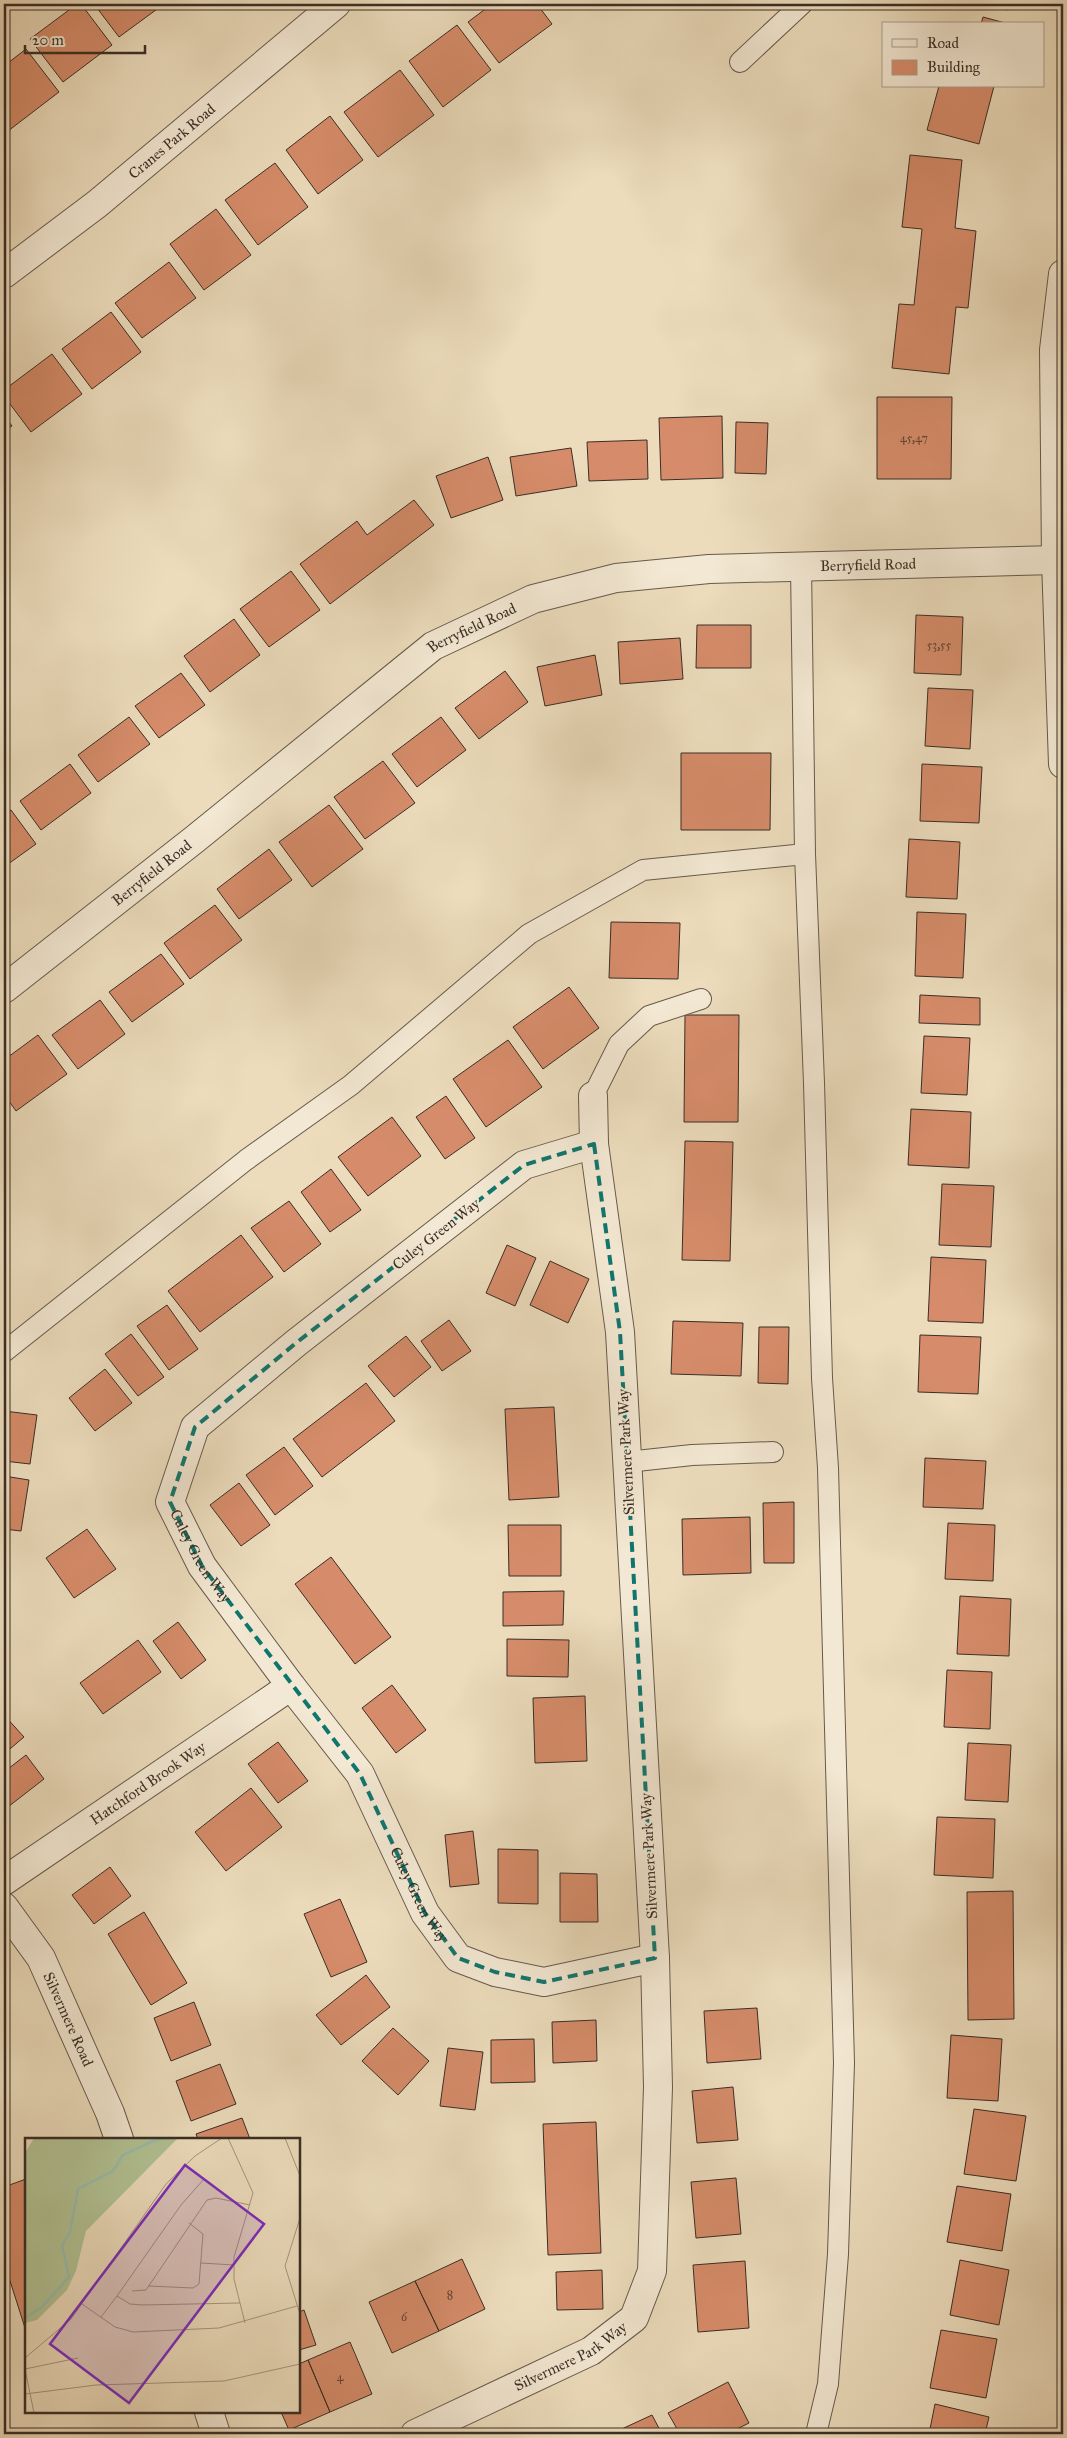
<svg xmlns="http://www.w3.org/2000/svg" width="1067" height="2438" viewBox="0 0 1067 2438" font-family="'IM FELL Great Primer',serif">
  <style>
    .building { fill: #d68c6a; stroke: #3a2e26 }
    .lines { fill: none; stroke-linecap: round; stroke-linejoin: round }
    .service-casing { stroke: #665a4c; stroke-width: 22 }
    .minor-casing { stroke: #665a4c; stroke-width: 30 }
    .service { stroke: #f3e8d3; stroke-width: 20 }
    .minor { stroke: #f3e8d3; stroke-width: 28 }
    .marked { fill: none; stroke: #0f766e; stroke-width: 4; stroke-dasharray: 10 6; stroke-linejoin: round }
    .labels { text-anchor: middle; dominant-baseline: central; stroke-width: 4.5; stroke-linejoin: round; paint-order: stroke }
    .number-label { font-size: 12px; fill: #614637 }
    .street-label { font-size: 15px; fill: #3a2e26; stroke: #f3e8d3 }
    .inset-river { fill: none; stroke: #99bcac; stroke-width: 2.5 }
    .inset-road { fill: none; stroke: #a59680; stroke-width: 1 }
    .view { fill: #7b2cbf; fill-opacity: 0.15; stroke: #7b2cbf; stroke-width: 2.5 }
    .inset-edge { fill: none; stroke: #3a2e26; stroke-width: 2.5 }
  </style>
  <rect width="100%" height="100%" fill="#ecdcbc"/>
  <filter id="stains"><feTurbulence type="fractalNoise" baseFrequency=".004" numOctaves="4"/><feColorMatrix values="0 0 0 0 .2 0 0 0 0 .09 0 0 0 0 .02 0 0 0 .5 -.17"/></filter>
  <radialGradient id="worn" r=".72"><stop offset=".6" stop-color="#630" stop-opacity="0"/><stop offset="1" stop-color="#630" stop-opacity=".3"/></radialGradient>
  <path class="building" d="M77,4h4l31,41 -49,37 -33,-43z
    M94,4h70l-45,33z
    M492,4h45l15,20 -53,39 -31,-41z
    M991,4h20l-3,6z
    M983,17l26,7h-28z
    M457,25l34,45 -48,37 -34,-46z
    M26,49l33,43 -51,39 -4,-5v-60z
    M400,70l34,45 -56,42 -34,-45z
    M939,86h55l-15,58 -52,-14z
    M330,116l33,44 -45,34 -32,-44z
    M910,155l52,5 -7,68 21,3 -8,77 -12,-1 -7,67 -57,-6 7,-64 15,1 8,-76 -20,-2z
    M275,163l33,44 -50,38 -33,-45z
    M216,209l35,46 -47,35 -34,-46z
    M169,262l27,36 -54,40 -27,-35z
    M111,312l30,40 -49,37 -30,-40z
    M52,354l30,40 -51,38 -27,-36v-6z
    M877,397h75l-1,82h-74z
    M4,415l8,11 -8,5z
    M722,416l1,62 -62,2 -2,-62z
    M736,422l32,1 -2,51 -31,-1z
    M647,440l1,39 -59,2 -2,-39z
    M571,448l6,38 -61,10 -6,-39z
    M488,457l15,43 -52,18 -15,-42z
    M414,500l20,25 -104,79 -30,-40 57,-43 10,14z
    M291,571l29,39 -51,37 -29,-38z
    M916,615l47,2 -2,58 -47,-2z
    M234,619l26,36 -50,37 -26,-36z
    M697,625h54v43h-55z
    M680,638l3,41 -63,5 -2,-42z
    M595,655l7,40 -57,11 -8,-39z
    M505,671l23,31 -49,37 -24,-31z
    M181,673l24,32 -46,33 -24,-32z
    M928,688l45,2 -3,59 -45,-3z
    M129,717l21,27 -52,38 -20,-27z
    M441,717l25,33 -49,37 -25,-33z
    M681,753h90l-1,77h-89z
    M383,761l32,42 -50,36 -31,-42z
    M70,764l21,29 -50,37 -21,-29z
    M922,764l60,3 -3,56 -59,-2z
    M329,805l34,44 -51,38 -33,-45z
    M11,810l25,34 -32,23v-52z
    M909,839l51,3 -3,57 -51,-2z
    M269,849l23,31 -53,39 -22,-30z
    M215,905l27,35 -52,39 -26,-36z
    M917,912l49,2 -3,64 -48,-2z
    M611,922l69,1 -2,56 -69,-1z
    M161,954l23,30 -52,38 -23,-30z
    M569,987l30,41 -56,41 -30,-42z
    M920,995l60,3v27l-61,-2z
    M100,1000l25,34 -47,35 -26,-34z
    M685,1015h54l-1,107h-54z
    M38,1035l29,39 -51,37 -12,-17v-34z
    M924,1036l46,2 -3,57 -46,-2z
    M508,1040l34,47 -56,40 -33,-48z
    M446,1096l29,42 -30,21 -29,-42z
    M911,1109l60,3 -2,56 -61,-3z
    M392,1117l29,39 -53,40 -30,-39z
    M685,1141l48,1 -3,119 -48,-1z
    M331,1169l30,41 -31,22 -29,-40z
    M942,1184l52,2 -3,61 -52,-2z
    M289,1201l32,43 -37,28 -33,-44z
    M241,1235l32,42 -73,55 -32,-41z
    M507,1245l29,13 -21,48 -29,-13z
    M931,1257l55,3 -3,63 -55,-2z
    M550,1261l39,18 -21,44 -38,-18z
    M167,1305l31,44 -29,21 -32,-44z
    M449,1320l22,31 -29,20 -21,-30z
    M673,1321l70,2 -2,53 -70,-2z
    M759,1327h30l-1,57 -30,-1z
    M131,1334l33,43 -26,19 -33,-42z
    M920,1335l61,2 -3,57 -60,-2z
    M406,1336l25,31 -37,30 -26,-31z
    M105,1369l27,34 -37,28 -26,-33z
    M366,1383l29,38 -73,56 -29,-38z
    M554,1407l5,90 -50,3 -4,-91z
    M4,1411l33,4 -7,49 -26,-3z
    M284,1447l29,39 -38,29 -29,-40z
    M925,1458l61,3 -3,48 -60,-2z
    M4,1476l25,4 -8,51 -17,-2z
    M239,1483l31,42 -29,21 -31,-41z
    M794,1502v61h-30l-1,-60z
    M750,1517l1,56 -68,2 -1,-56z
    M948,1523l47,2 -2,56 -48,-2z
    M508,1525h53v51h-52z
    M87,1529l29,40 -42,29 -28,-40z
    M331,1557l60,80 -36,27 -60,-80z
    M564,1591l-1,34 -60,1v-34z
    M960,1596l51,3 -2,57 -52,-2z
    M178,1622l28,38 -25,19 -28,-38z
    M507,1639l62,1 -1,37 -61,-1z
    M138,1640l23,32 -58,42 -23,-31z
    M947,1670l45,2 -2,57 -46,-2z
    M392,1685l34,45 -30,23 -34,-45z
    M585,1696l2,65 -52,2 -2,-65z
    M4,1715l20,22 -20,17z
    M278,1742l30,39 -30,22 -30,-39z
    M968,1743l43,2 -3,57 -43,-2z
    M26,1755l18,24 -40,31v-38z
    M251,1788l31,39 -56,44 -31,-39z
    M937,1817l58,2 -2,59 -59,-3z
    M473,1831l6,53 -29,3 -5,-52z
    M498,1849l40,1v54l-40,-1z
    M110,1867l21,29 -37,28 -22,-29z
    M560,1873l37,1 1,48h-38z
    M1013,1891l1,128 -46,1 -1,-128z
    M340,1899l27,63 -36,15 -27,-63z
    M144,1912l43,71 -36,22 -43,-71z
    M366,1975l24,32 -49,38 -25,-30z
    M194,2002l17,43 -40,16 -17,-43z
    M757,2008l4,51 -54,4 -3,-52z
    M596,2020l1,41 -44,2 -1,-41z
    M393,2028l36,33 -31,34 -36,-34z
    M951,2035l51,4 -4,62 -51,-3z
    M534,2039l1,43 -44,1v-43z
    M448,2048l35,4 -8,58 -35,-4z
    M220,2064l16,40 -45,17 -15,-40z
    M733,2087l5,53 -41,3 -5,-52z
    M974,2109l52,7 -10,65 -52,-7z
    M242,2118l8,21h-52l-2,-5z
    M596,2122l5,131 -53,2 -5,-131z
    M736,2178l5,56 -45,4 -5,-56z
    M26,2179v152l-22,-69v-75z
    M957,2186l54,8 -9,57 -55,-9z
    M462,2259l23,50 -46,22 -24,-50z
    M960,2260l49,10 -10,55 -49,-10z
    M745,2261l4,67 -51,4 -5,-67z
    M602,2270l1,39 -46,1 -1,-38z
    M415,2281l24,50 -47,22 -23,-51z
    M304,2310l12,35 -17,5v-38z
    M941,2330l56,9 -11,59 -56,-10z
    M350,2342l22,52 -42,18 -22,-52z
    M308,2360l22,52 -41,18 -8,-18h18v-48z
    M728,2382l21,41 -22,11h-47l-12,-21z
    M935,2404l54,13 -4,17h-56z
    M652,2415l10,19h-51z"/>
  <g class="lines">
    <defs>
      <path id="service" d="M740,62l62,-58
        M805,854l9,229 8,295 6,90 16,595 -6,191 -10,130 -12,50
        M593,1096l26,-52 30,-28 52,-17
        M4,1352l242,-192 105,-75 178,-151 114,-64 162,-16 -4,-288
        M627,1462l65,-7 81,-3"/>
      <g id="minor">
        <path id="s1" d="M4,274l93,-70 239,-200"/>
        <path d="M1063,274l-9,76 2,210 7,204"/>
        <path id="s2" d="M4,989l191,-150 238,-193 100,-47 83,-21 93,-9 347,-9"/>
        <path id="s3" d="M594,1144l-70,21 -228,178 -101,84 -25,75 32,64 89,120 69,88 65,139 33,45 37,14 49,10 111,-24"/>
        <path id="s4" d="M4,1881l287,-195"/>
        <path id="s5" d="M4,1907l37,51 69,155 9,26"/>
        <path d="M209,2412l7,22"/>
        <path id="s6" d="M415,2434l176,-83 43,-33 18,-47 6,-184 -3,-129 -35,-626 -26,-188 -1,-48"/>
      </g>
    </defs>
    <use href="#service" class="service-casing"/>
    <use href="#minor" class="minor-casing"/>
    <use href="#service" class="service"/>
    <use href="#minor" class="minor"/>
  </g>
  <path class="marked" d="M594,1144l26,188 35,626 -111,24 -49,-10 -37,-14 -33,-45 -65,-139 -158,-208 -32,-64 25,-75 101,-84 228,-178z"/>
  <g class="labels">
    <g class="number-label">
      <text x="914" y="438">45,47</text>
      <text x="939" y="645">53,55</text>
      <text x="450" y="2295">8</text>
      <text x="404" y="2317">6</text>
      <text x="340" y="2377">4</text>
    </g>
    <g class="street-label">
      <text stroke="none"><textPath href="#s1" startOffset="214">Cranes Park Road</textPath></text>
      <text stroke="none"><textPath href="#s2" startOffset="998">Berryfield Road</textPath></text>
      <text stroke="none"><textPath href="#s2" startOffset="592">Berryfield Road</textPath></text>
      <text stroke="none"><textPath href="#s2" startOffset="188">Berryfield Road</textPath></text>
      <text transform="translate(436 1234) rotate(-38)">Culey Green Way</text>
      <text transform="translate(626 1452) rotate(-93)">Silvermere Park Way</text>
      <text stroke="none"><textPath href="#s3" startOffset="635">Culey Green Way</textPath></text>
      <text stroke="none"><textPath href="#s4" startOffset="174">Hatchford Brook Way</textPath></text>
      <text transform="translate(649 1856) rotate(-93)">Silvermere Park Way</text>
      <text stroke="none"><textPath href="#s3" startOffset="1040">Culey Green Way</textPath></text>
      <text stroke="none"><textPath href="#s5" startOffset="130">Silvermere Road</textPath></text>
      <text stroke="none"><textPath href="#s6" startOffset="174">Silvermere Park Way</textPath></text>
    </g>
  </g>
  <g transform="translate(25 2138)">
    <rect width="275" height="275" fill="#ecdcbc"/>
    <path d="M9,0h144l-92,93 -10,40 -9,19 -30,30 -12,3v-170z" fill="#b2c294"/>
    <path class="inset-river" d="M0,180l17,-11 27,-30 -7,-31 8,-14 8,-43 35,-18 10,-16 32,-15 15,-2"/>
    <path class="inset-road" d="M203,0l25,55 -19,64v22l11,44M260,0l15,38M275,80l-15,48 15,48M176,125l33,2M123,148l45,2 6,-4 4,-50 -14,-11M107,153l14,-1 61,-90 9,-2 34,7M92,158l64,-91 23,-26M57,166l33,23 18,5 86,-4 78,-22M76,179l16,-21 13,8 12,1 98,-2M0,220l46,-39 95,-135 29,-28 27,-18M0,231l53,-11M0,231l9,44M0,256l71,-9 128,-4 76,-17"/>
    <path class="view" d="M160,27l79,59 -135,179 -79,-59z"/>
    <rect width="275" height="275" class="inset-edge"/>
  </g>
  <rect width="1067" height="2438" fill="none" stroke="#ecdcbc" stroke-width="20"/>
  <rect x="5" y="5" width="1057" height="2428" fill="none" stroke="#3a2e26" stroke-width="2.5"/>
  <rect x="10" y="10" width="1047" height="2418" fill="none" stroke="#3a2e26"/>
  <rect x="882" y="22" width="162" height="65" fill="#f3e8d3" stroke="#a99e8e"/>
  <rect x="892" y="39" width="25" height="8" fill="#f3e8d3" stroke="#a99e8e"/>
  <text x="927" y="48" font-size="15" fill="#3a2e26">Road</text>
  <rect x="892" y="60" width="25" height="15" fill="#d68c6a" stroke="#a99e8e"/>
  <text x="927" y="72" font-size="15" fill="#3a2e26">Building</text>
  <path d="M25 45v8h120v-8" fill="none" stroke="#3a2e26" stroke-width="2.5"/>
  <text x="32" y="45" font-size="15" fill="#3a2e26" stroke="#f3e8d3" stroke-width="4" paint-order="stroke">20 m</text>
  <rect width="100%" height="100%" filter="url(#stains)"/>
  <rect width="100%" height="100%" fill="url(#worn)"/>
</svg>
